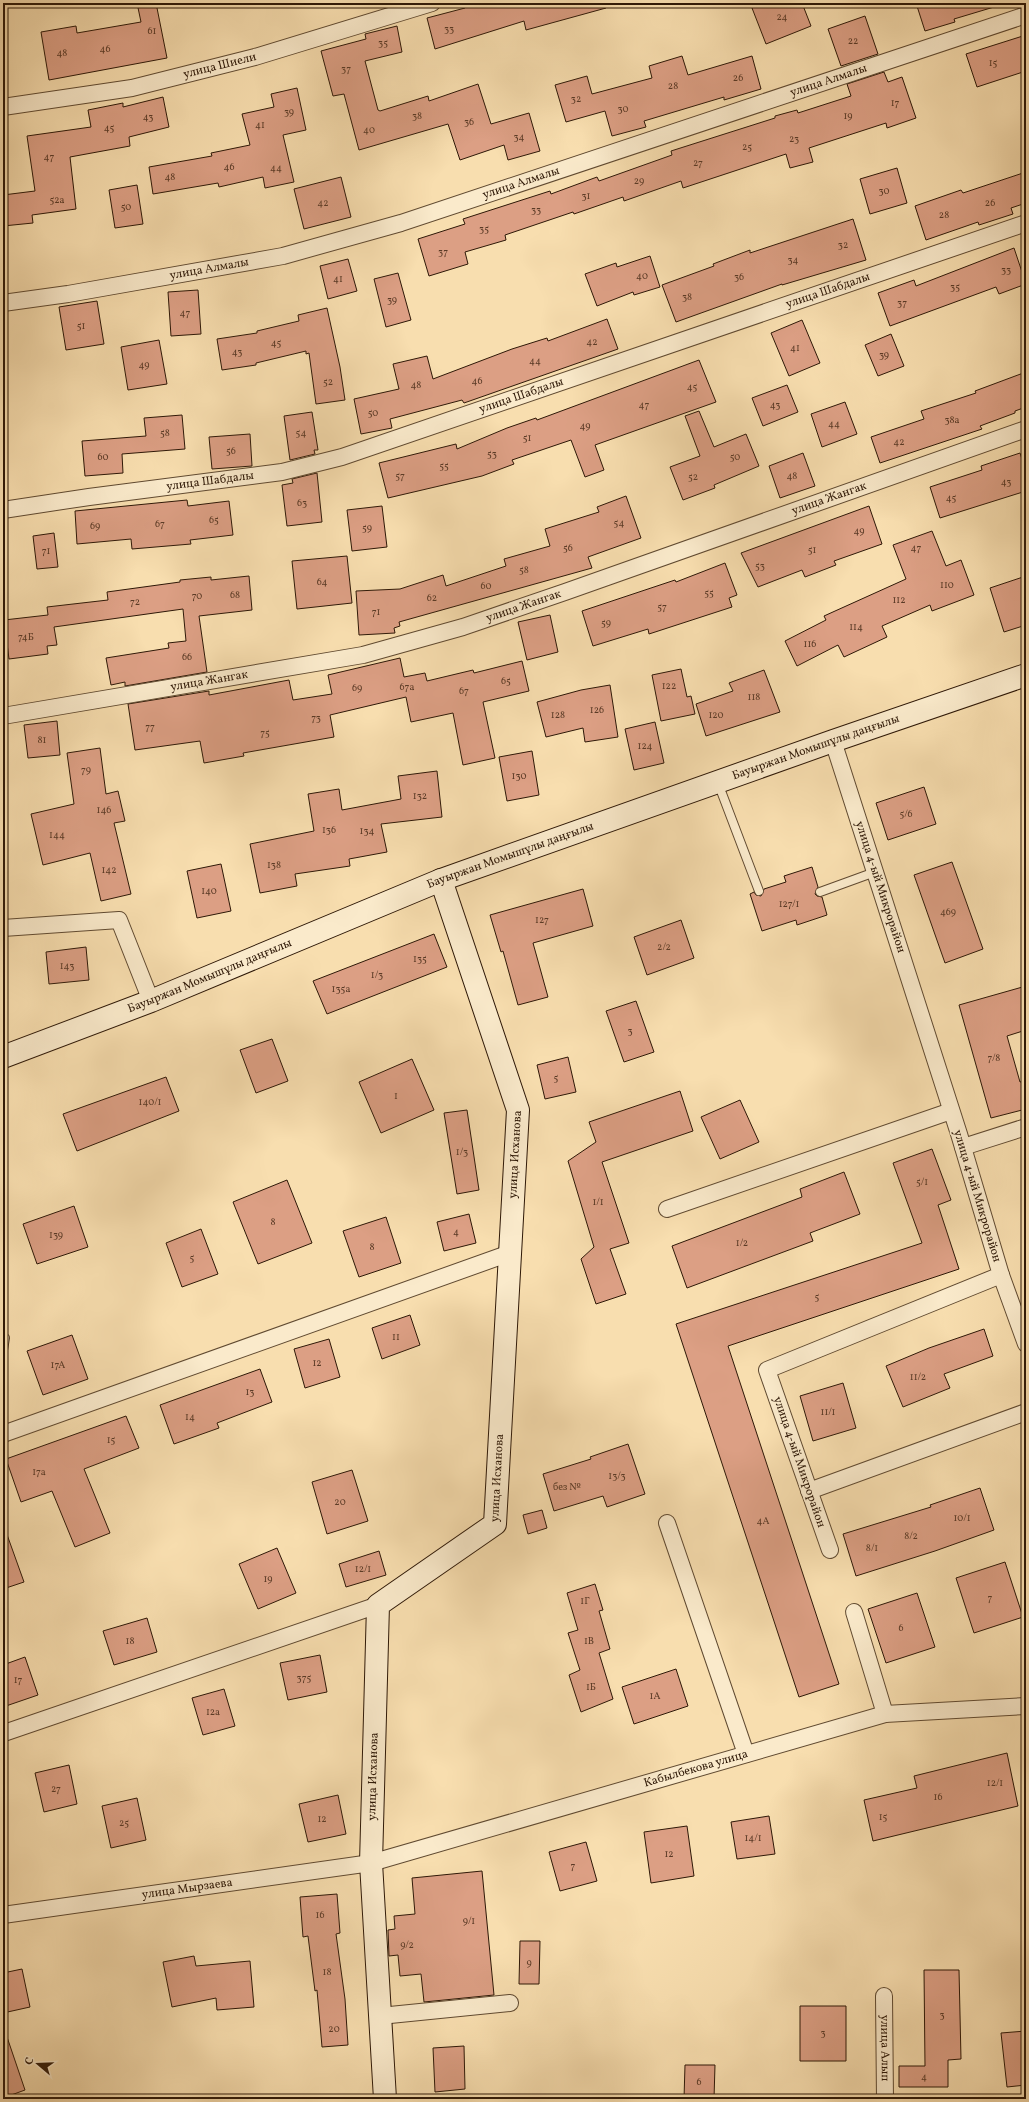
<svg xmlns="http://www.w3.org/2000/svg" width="1029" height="2102" viewBox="0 0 1029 2102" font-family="Vollkorn,serif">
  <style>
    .building { fill: #dc9f84; stroke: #2e1807 }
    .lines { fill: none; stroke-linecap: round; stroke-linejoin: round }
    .service-casing { stroke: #604a31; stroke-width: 10 }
    .minor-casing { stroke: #604a31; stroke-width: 18 }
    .secondary-casing { stroke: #2e1807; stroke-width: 24 }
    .service { stroke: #faeacb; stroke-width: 8 }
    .minor { stroke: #faeacb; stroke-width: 16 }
    .secondary { stroke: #faeacb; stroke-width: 22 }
    .labels { text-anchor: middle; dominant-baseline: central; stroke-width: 3.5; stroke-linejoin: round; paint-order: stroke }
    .number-label { font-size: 10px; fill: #5a3a26 }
    .street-label { font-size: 12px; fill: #2e1807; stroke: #faeacb }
  </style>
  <rect width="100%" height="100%" fill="#f8deaf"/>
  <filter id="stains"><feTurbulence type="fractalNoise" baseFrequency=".005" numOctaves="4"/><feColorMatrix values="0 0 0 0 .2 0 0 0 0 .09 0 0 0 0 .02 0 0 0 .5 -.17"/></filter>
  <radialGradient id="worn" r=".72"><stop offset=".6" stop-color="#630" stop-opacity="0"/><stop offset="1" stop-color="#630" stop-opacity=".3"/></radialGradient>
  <path class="building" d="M137,3h19l11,55 -118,22 -8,-48 35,-6 1,7 64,-11z
    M463,3h142l1,5 -80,22 -2,-9 -89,28 -8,-31 38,-10z
    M767,3h35l9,23 -45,18 -14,-36z
    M916,3h77l1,4 -40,12 1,3 -30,9z
    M865,16l13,38 -37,12 -13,-37z
    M397,26l5,26 -37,9 13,49 2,1 48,-15 1,5 49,-17 13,40 38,-11 11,38 -32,9 -4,-15 -44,15 -12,-36 -89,26 -15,-56 -11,2 -12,-45 45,-12 -1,-5z
    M1026,35v36l-49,16 -11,-33z
    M682,56l6,19 64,-19 9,33 -37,11v-3l-80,24 2,6 -34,9 -7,-25 -39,11 -11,-37 32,-9 5,18 60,-16 -3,-12z
    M884,72l4,10 14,-5 14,41 -29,10 -1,-5 -77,25 4,14 -23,6 -4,-14 -103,34 -2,-7 -57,20 -1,-4 -49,17 -1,-2 -68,23 1,5 -41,12 3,12 -39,12 -11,-37 47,-15 -2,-5 87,-28 1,3 46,-17 2,4 73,-26 -1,-4 104,-33v-2l22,-6 1,3 53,-17 -4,-12z
    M297,88l9,42 -23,5 11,47 -29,6 -2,-11 -44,10 -1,-4 -65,11 -4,-27 63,-11 -1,-3 39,-8 -8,-31 32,-7 -3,-13z
    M163,97l6,30 -40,10 1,9 -60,11 6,52 -44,6 1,8 -30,3v-31l32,-4 -8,-55 64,-9 -3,-17 35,-7v4z
    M897,168l10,35 -37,11 -10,-35z
    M1026,172v31l-15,5 2,6 -34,11 -1,-3 -52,18 -11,-34 46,-16 2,3z
    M341,177l10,40 -47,12 -10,-40z
    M137,185l6,39 -28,4 -6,-38z
    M853,219l13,41 -84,25v-1l-106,38 -14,-37 52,-19 -1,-2 37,-14v3z
    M1014,248l12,36 -27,10 -3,-7 -106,39 -12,-33 36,-13 2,6z
    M650,256l10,31 -26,8 -1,-3 -36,14 -12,-32 31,-11 1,4z
    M348,259l9,32 -29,8 -8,-33z
    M398,273l13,47 -25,7 -12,-48z
    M198,290l3,44 -30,2 -3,-44z
    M97,301l7,43 -38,6 -7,-43z
    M327,308l13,59 5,33 -29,4 -7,-51 -3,1v-3l-50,12v2l-34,5 -5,-31 40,-6v-2l42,-10 -1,-6z
    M607,319l11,30 -154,54 -2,-3 -72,19 2,9 -31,6 -7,-35 45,-10 -6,-25 34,-8 6,23 79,-30 35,-11 1,3z
    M802,320l18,43 -31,13 -18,-43z
    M891,334l13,32 -26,10 -13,-31z
    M159,340l8,44 -39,6 -7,-43z
    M699,360l17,42 -121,43 9,25 -19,7 -14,-37 -59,20 2,4 -32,12 -94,22 -9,-35 77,-19 1,5 50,-21 29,-10 1,2z
    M1026,372v35l-11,4v2l-35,13 2,3 -102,34 -9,-26 53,-18 -3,-8 55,-18 -1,-2z
    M787,385l11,27 -35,14 -11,-28z
    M845,402l12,32 -35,13 -11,-33z
    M699,411l15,36 32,-13 13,32 -45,19 1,3 -32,12 -13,-33 30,-11 -15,-40z
    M312,412l6,38h-4l1,4 -25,6 -6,-44z
    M182,415l3,34 -63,5 1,19 -38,3 -3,-35 64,-5 -2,-18z
    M250,434l2,32 -40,3 -3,-32z
    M803,453l12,33 -35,12 -11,-32z
    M1020,453l6,19v19l-86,27 -10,-31 52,-17 -1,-4z
    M317,473l5,49 -35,4 -5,-41 11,-2 -1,-4z
    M626,496l15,42 -53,19 4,11 -193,54 1,4 -6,2 1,5 -36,2 -3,-44 44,-2 43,-14 3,11 60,-20 -2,-7 46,-13 -5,-17 54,-17 -2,-5z
    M187,500l1,6 41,-5 4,34 -43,5 1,4 -59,5 -1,-10 -54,5 -2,-33z
    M382,506l5,41 -35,4 -5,-41z
    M869,506l13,38 -48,17 2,4 -31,12 -3,-7 -44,17 -17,-34z
    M932,531l14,35 15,-6 13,35 -42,16 -2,-6 -48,21 5,11 -43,20 -6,-12 -41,21 -12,-25 41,-21 -2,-4 82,-37 -13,-34z
    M54,533l4,34 -21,2 -4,-33z
    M347,556l5,47 -55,6 -5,-48z
    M725,563l12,32 -8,3 3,9 -83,27 -1,-5 -55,17 -11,-35 93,-31 1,2z
    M249,576l3,34 -53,6 8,56 -82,14v-4l-14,3 -5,-27 63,-10 -1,-5 18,-2 -3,-32 -129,18 3,18 -10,1 1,8 -39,5 -5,-39 44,-5 -1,-8 61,-7 -1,-8 73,-10v-2l31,-3v3z
    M1026,576v49l-22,7 -14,-44z
    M550,615l8,37 -31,8 -9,-38z
    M400,658l4,19 21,-4 2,8 46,-11 1,3 48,-12 7,30 -46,11 12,56 -32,7 -10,-52 -42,9 -5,-25 -76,18 4,22 -91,16 1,3 -40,7 -4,-22 -65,9 -7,-46 81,-13v4l80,-15 4,20 39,-6 -4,-19z
    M681,669l6,28 4,-1 4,18 -34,7 -9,-46z
    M764,670l16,42 -74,24 -10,-32 37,-13 -4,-8z
    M610,685l8,52 -33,5 -2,-14 -37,9 -9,-35 44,-12z
    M57,721l3,34 -32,3 -4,-33z
    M655,722l9,41 -30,7 -9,-41z
    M100,748l6,46 12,-3 7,30 -11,2 17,71 -30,7 -11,-48 -47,12 -12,-51 43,-10 -7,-51z
    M532,751l7,44 -32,6 -8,-44z
    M437,771l5,46 -61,7 6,28 -38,7 1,7 -55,8 2,12 -37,7 -10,-49 64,-13 -6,-37 31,-5 3,21 59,-11 -3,-23z
    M924,787l12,37 -48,16 -12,-37z
    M952,862l31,87 -38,14 -31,-88z
    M221,864l10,47 -34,7 -10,-47z
    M812,867l6,20 -3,7 2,2 5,1 5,18 -30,10 -1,-5 -34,11 -12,-37 4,-2 2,3 5,1 3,-7 22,-7 -2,-6z
    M583,889l10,37 -60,17 15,54 -30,8 -15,-54 -2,1 -11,-37z
    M681,920l13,38 -47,17 -13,-38z
    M434,934l13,33 -120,47 -14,-33z
    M86,947l3,33 -40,4 -3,-32z
    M1026,986v44l-19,6 13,46 6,-1v28l-35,9 -32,-113z
    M636,1001l18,51 -30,10 -18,-51z
    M272,1039l16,42 -32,12 -16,-43z
    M568,1057l8,35 -31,7 -8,-34z
    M412,1059l22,51 -53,23 -22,-51z
    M166,1077l13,34 -102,40 -14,-37z
    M680,1091l13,40 -91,31 27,81 -19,6 16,45 -30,10 -15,-45 13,-12 -26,-86 28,-19 -7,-20z
    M740,1100l19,42 -39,17 -19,-42z
    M467,1110l12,80 -22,4 -13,-81z
    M932,1149l19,51 -13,5 21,64 -231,77 111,338 -40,13 -123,-373 246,-81 -29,-80z
    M844,1172l16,42 -50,19 3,8 -126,47 -15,-42 130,-49 -2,-8z
    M287,1180l25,63 -54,21 -25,-62z
    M74,1206l14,41 -51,17 -14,-40z
    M469,1214l7,29 -32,8 -7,-29z
    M386,1217l15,46 -42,14 -16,-46z
    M201,1229l17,45 -36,13 -16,-44z
    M410,1315l10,30 -38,14 -10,-31z
    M984,1329l9,27 -49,18 6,14 -47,19 -17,-41 43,-18z
    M72,1335l16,44 -45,16 -16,-44z
    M329,1339l11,38 -35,11 -11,-39z
    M260,1369l12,33 -55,21 2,5 -45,16 -14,-39z
    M843,1383l13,45 -43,13 -13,-45z
    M126,1416l13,32 -55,21 26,64 -35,14 -23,-56 -31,11 -15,-43z
    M628,1444l17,50 -38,13 -4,-11 -49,15 -11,-37 48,-15 -1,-2z
    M352,1470l16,51 -41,13 -15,-52z
    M980,1488l14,42 -59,21 -79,25 -13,-42 88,-27 -1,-2z
    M542,1510l5,18 -19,6 -5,-19z
    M5,1529l19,53 -21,7v-59z
    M277,1548l19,45 -38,16 -19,-45z
    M379,1551l7,24 -40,12 -7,-23z
    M1005,1562l18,55 -49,16 -18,-55z
    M595,1584l8,26 -4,1 11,38 -11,4 14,46 -32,13 -12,-37 11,-5 -12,-37 10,-3 -11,-37z
    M917,1593l18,54 -49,16 -18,-54z
    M147,1618l10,34 -43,13 -11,-34z
    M320,1655l7,37 -39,8 -8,-37z
    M25,1657l13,38 -35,12v-42z
    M676,1669l12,37 -54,18 -12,-37z
    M224,1689l11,37 -32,9 -11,-37z
    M1007,1753l11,53 -145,35 -9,-41 53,-12 -3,-12z
    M69,1765l8,39 -33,8 -9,-39z
    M338,1795l8,39 -38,8 -9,-38z
    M137,1798l9,42 -35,8 -9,-42z
    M769,1816l6,38 -38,5 -6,-37z
    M687,1826l7,50 -43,7 -7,-51z
    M586,1842l11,39 -37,10 -11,-39z
    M482,1871l12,124 -70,7 -3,-28 -21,2 -2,-21 -9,1 -1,-26 7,-1 -1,-13 21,-2 -3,-36z
    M337,1894l3,39 -4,1 9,65 3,46 -26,2 -5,-57 -2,1 -7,-55 -5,1 -3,-40z
    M520,1941h20l-1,43h-20z
    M194,1956l2,10 54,-5 4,46 -37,3 -1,-12 -44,9 -9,-45z
    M22,1969l8,38 -27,6v-40z
    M924,1970h35l2,89 -13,1v27h-49v-21h26z
    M800,2006h46v55h-46z
    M1026,2031v54l-19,2 -6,-54z
    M6,2034l19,56 -22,8v-63z
    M464,2046l1,43 -30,3 -2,-44z
    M685,2065h30l-1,34h-30z"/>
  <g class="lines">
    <defs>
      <path id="service" d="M718,783l41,108
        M820,892l55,-20
        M3,1350l2,-12"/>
      <g id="minor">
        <path id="s1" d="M3,107l129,-19 123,-31 177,-54"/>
        <path id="s2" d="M3,303l65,-9 215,-38 118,-33 625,-208"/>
        <path id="s3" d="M3,510l86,-13 193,-25 60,-15 684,-234"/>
        <path id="s4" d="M3,716l360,-61 100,-28 102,-35 461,-163"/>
        <path d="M3,928l116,-8 32,81"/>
        <path d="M963,1147l63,-20"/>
        <path d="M667,1209l284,-98"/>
        <path d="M1001,1275l25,69"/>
        <path d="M3,1434l507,-181"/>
        <path d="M809,1491l217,-79"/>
        <path d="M667,1523l79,231"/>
        <path d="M830,1550l-63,-180 234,-95 -42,-141 -126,-393"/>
        <path d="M854,1612l31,102"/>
        <path d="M4,1733l374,-128"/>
        <path id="s5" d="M3,1915l368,-52 514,-149 141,-8"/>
        <path id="s6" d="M884,1996l1,103"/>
        <path d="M380,2016l130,-13"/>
      </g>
      <g id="secondary">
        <path id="s7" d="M3,1057l148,-56 290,-121 392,-139 193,-66"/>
        <path id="s8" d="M385,2099l-14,-236 7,-258 117,-81 23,-414 -77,-230"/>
      </g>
    </defs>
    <use href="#service" class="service-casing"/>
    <use href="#minor" class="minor-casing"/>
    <use href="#secondary" class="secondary-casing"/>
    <use href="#service" class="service"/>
    <use href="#minor" class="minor"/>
    <use href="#secondary" class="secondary"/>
  </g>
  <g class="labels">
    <g class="number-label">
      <text x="782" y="17">24</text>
      <text x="449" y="29">33</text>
      <text x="152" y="31">61</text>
      <text x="853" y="41">22</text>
      <text x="383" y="43">35</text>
      <text x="105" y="49">46</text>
      <text x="62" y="53">48</text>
      <text x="993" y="63">15</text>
      <text x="346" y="69">37</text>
      <text x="738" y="78">26</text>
      <text x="673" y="86">28</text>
      <text x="576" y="99">32</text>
      <text x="895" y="103">17</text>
      <text x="623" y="109">30</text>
      <text x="289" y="112">39</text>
      <text x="417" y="116">38</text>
      <text x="848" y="116">19</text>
      <text x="148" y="117">43</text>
      <text x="469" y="122">36</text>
      <text x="260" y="125">41</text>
      <text x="109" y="128">45</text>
      <text x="369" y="130">40</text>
      <text x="519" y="137">34</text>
      <text x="794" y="139">23</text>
      <text x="747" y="147">25</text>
      <text x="49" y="157">47</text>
      <text x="698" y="163">27</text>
      <text x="229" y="167">46</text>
      <text x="276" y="168">44</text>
      <text x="170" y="177">48</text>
      <text x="639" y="181">29</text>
      <text x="884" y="191">30</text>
      <text x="586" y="196">31</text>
      <text x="57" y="200">52а</text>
      <text x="323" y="203">42</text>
      <text x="990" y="203">26</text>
      <text x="126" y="207">50</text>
      <text x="536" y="210">33</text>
      <text x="944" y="215">28</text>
      <text x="484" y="229">35</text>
      <text x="843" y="245">32</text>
      <text x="443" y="252">37</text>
      <text x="793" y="260">34</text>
      <text x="1006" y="270">33</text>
      <text x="642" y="276">40</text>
      <text x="739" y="277">36</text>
      <text x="338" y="279">41</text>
      <text x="955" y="287">35</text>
      <text x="687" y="297">38</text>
      <text x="392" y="300">39</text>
      <text x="902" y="303">37</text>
      <text x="185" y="313">47</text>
      <text x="81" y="326">51</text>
      <text x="592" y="342">42</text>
      <text x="276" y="343">45</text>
      <text x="795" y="348">41</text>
      <text x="237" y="352">43</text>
      <text x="884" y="355">39</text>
      <text x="535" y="361">44</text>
      <text x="144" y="365">49</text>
      <text x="477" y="381">46</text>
      <text x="328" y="382">52</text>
      <text x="416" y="385">48</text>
      <text x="692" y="387">45</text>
      <text x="644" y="405">47</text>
      <text x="775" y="405">43</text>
      <text x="373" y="413">50</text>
      <text x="952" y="420">38а</text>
      <text x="834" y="424">44</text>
      <text x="585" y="426">49</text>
      <text x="165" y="433">58</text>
      <text x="301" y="433">54</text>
      <text x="527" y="438">51</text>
      <text x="899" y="442">42</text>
      <text x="231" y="451">56</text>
      <text x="492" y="454">53</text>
      <text x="103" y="457">60</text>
      <text x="735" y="457">50</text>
      <text x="444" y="466">55</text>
      <text x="400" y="476">57</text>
      <text x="792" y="476">48</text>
      <text x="693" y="477">52</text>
      <text x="1006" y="482">43</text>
      <text x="951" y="498">45</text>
      <text x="302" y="503">63</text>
      <text x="214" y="520">65</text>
      <text x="619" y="523">54</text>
      <text x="160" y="524">67</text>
      <text x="95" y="526">69</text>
      <text x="367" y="528">59</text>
      <text x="859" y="531">49</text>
      <text x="568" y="548">56</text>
      <text x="916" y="548">47</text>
      <text x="812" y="550">51</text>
      <text x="46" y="551">71</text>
      <text x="760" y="566">53</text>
      <text x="524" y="570">58</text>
      <text x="322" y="582">64</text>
      <text x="947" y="585">110</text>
      <text x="486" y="586">60</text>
      <text x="709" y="593">55</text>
      <text x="235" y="595">68</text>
      <text x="197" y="596">70</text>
      <text x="432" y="598">62</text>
      <text x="899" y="600">112</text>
      <text x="135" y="602">72</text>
      <text x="662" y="607">57</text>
      <text x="376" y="612">71</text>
      <text x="606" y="623">59</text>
      <text x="856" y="627">114</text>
      <text x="26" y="637">74Б</text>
      <text x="810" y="644">116</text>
      <text x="187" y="657">66</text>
      <text x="506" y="681">65</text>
      <text x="669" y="686">122</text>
      <text x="407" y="687">67а</text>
      <text x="357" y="688">69</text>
      <text x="464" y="691">67</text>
      <text x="754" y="697">118</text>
      <text x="597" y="710">126</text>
      <text x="558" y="715">128</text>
      <text x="716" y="715">120</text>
      <text x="316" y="718">73</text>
      <text x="150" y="727">77</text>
      <text x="265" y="733">75</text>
      <text x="42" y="740">81</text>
      <text x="645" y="746">124</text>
      <text x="86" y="770">79</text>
      <text x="519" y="776">130</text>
      <text x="420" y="796">132</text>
      <text x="104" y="810">146</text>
      <text x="906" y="814">5/6</text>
      <text x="329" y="830">136</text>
      <text x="367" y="831">134</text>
      <text x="57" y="835">144</text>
      <text x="274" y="865">138</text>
      <text x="109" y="870">142</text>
      <text x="209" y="891">140</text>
      <text x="789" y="904">127/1</text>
      <text x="948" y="912">469</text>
      <text x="542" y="920">127</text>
      <text x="664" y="947">2/2</text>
      <text x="420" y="959">135</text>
      <text x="67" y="966">143</text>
      <text x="377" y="975">1/3</text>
      <text x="341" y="989">135а</text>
      <text x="630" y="1031">3</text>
      <text x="994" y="1058">7/8</text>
      <text x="556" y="1078">5</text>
      <text x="396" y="1096">1</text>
      <text x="150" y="1102">140/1</text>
      <text x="462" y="1152">1/3</text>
      <text x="922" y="1182">5/1</text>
      <text x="598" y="1202">1/1</text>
      <text x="273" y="1222">8</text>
      <text x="456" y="1232">4</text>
      <text x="56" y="1235">139</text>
      <text x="742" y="1243">1/2</text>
      <text x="372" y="1247">8</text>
      <text x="192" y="1258">5</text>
      <text x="817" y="1297">5</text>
      <text x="396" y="1337">11</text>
      <text x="317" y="1363">12</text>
      <text x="58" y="1365">17А</text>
      <text x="918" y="1377">11/2</text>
      <text x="250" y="1392">13</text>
      <text x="828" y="1412">11/1</text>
      <text x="190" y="1417">14</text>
      <text x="111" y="1440">15</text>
      <text x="39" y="1472">17а</text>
      <text x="617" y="1476">13/3</text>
      <text x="567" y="1487">без №</text>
      <text x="340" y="1502">20</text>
      <text x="962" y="1518">10/1</text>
      <text x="763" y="1521">4А</text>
      <text x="911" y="1536">8/2</text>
      <text x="872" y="1548">8/1</text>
      <text x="363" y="1569">12/1</text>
      <text x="268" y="1579">19</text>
      <text x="990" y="1598">7</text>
      <text x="585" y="1601">1Г</text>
      <text x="901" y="1628">6</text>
      <text x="130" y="1641">18</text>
      <text x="589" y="1641">1В</text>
      <text x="304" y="1678">375</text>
      <text x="18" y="1680">17</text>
      <text x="591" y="1687">1Б</text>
      <text x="655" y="1696">1А</text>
      <text x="213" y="1712">12а</text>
      <text x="995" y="1783">12/1</text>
      <text x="56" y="1789">27</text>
      <text x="938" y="1797">16</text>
      <text x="883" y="1817">15</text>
      <text x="322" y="1819">12</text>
      <text x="124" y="1823">25</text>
      <text x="753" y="1838">14/1</text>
      <text x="669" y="1854">12</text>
      <text x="573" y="1866">7</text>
      <text x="320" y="1915">16</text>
      <text x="469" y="1921">9/1</text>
      <text x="407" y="1945">9/2</text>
      <text x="529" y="1963">9</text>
      <text x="327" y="1972">18</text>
      <text x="942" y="2015">3</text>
      <text x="334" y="2029">20</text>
      <text x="823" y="2033">3</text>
      <text x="924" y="2077">4</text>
      <text x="699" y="2082">6</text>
    </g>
    <g class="street-label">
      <text stroke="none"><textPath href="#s1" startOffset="221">улица Шиели</textPath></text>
      <text stroke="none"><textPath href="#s2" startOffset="857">улица Алмалы</textPath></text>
      <text stroke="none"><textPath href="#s2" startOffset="533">улица Алмалы</textPath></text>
      <text stroke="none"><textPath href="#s2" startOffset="209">улица Алмалы</textPath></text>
      <text stroke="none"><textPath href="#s3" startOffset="857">улица Шабдалы</textPath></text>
      <text stroke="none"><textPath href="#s3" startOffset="533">улица Шабдалы</textPath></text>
      <text stroke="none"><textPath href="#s3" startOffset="209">улица Шабдалы</textPath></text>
      <text stroke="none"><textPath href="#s4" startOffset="857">улица Жангак</textPath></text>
      <text stroke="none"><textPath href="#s4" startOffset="533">улица Жангак</textPath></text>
      <text stroke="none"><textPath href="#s4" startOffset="209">улица Жангак</textPath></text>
      <text stroke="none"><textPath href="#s7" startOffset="870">Бауыржан Момышұлы даңғылы</textPath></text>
      <text stroke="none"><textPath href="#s7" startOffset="546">Бауыржан Момышұлы даңғылы</textPath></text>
      <text transform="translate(880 887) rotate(72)">улица 4-ый Микрорайон</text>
      <text stroke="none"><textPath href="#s7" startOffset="222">Бауыржан Момышұлы даңғылы</textPath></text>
      <text stroke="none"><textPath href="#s8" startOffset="1007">улица Исханова</textPath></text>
      <text transform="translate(977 1196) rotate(73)">улица 4-ый Микрорайон</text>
      <text transform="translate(799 1462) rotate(71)">улица 4-ый Микрорайон</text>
      <text stroke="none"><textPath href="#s8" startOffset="683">улица Исханова</textPath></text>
      <text stroke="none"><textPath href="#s5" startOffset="710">Кабылбекова улица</textPath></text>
      <text stroke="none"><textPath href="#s8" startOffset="323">улица Исханова</textPath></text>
      <text stroke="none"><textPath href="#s5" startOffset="186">улица Мырзаева</textPath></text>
      <text stroke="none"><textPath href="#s6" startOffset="52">улица Алып</textPath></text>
    </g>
  </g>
  <rect width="1029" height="2102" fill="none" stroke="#f8deaf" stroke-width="16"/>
  <rect x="4" y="4" width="1021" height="2094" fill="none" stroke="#2e1807" stroke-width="2"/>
  <rect x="8" y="8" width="1013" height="2086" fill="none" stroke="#2e1807"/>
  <g transform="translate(38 2064) rotate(289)" stroke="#faeacb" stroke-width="3" paint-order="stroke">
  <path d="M0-3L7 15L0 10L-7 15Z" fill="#2e1807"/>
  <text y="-6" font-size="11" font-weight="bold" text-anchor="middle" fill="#2e1807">С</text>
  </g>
  <rect width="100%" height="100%" filter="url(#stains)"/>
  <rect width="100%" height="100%" fill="url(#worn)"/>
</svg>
